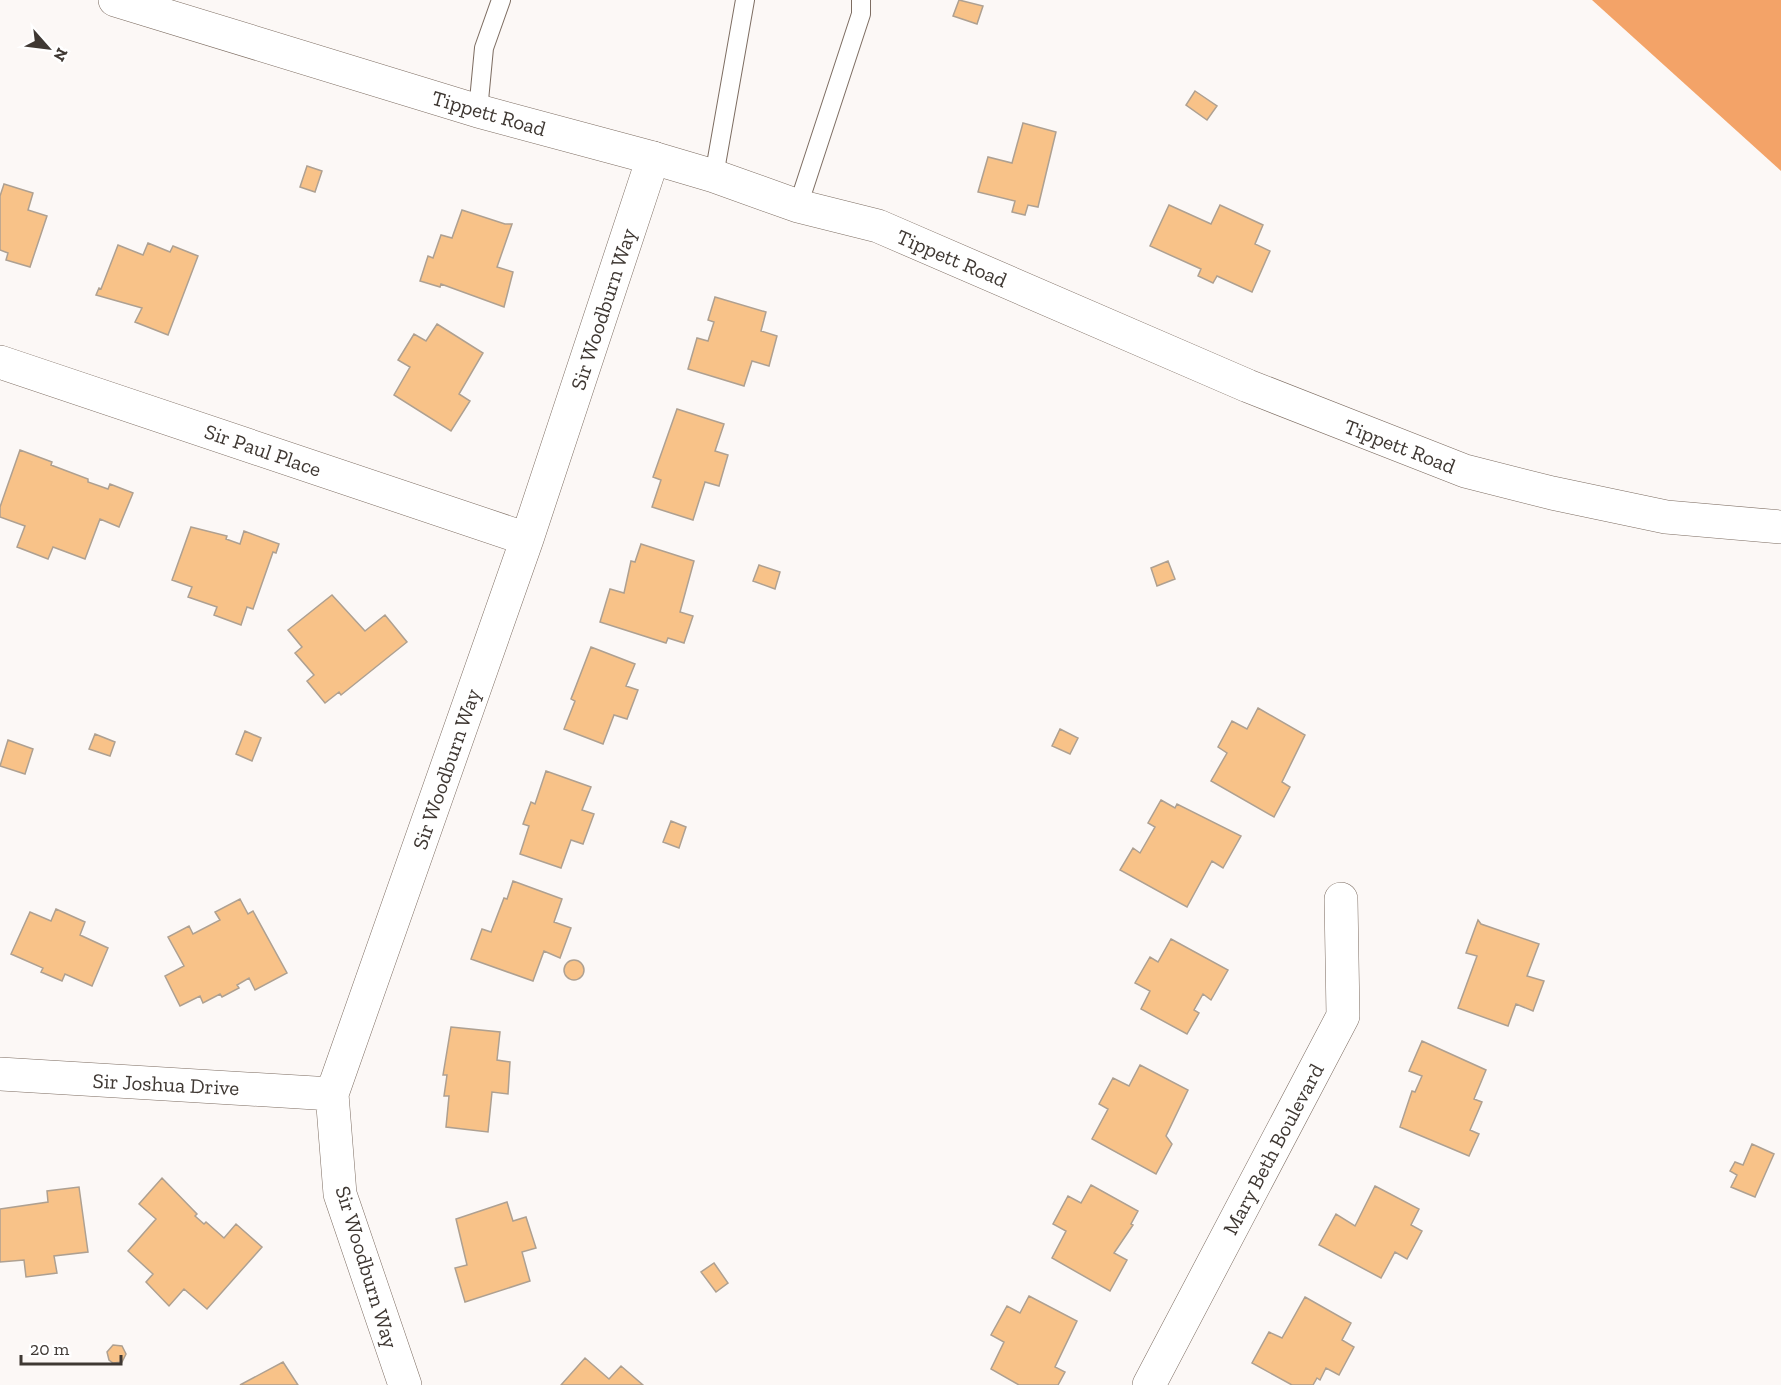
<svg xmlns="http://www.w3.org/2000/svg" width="1781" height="1385" viewBox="0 0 1781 1385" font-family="'Zilla Slab',serif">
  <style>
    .forest { fill: #f3a368 }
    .building { fill: #f8c288; stroke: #aea091; stroke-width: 1.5 }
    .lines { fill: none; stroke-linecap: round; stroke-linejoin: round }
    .service-casing { stroke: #7d6d62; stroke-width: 20 }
    .minor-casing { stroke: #7d6d62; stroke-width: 34 }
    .tertiary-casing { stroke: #7d6d62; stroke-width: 34 }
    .service { stroke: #fff; stroke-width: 18 }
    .minor { stroke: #fff; stroke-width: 33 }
    .tertiary { stroke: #fff; stroke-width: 33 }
    .labels { text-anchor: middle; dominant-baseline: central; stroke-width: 5; stroke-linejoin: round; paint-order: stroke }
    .street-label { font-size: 21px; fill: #3f3833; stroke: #fff }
  </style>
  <rect width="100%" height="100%" fill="#fcf8f6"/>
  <path class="forest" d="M1592,0h189v171z"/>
  <path class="building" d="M959,0l24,6 -6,18 -24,-8z
    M1195,91l22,15 -10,14 -21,-15z
    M1023,123l33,9 -18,75 -10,-2 -3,10 -13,-3 3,-11 -37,-9 10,-35 24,6z
    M307,166l15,5 -7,21 -15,-5z
    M4,184l29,9 -5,17 19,6 -17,51 -24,-7 2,-7 -8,-3v-54z
    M1169,205l42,19 9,-19 43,20 -8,19 15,7 -18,41 -35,-16 -4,7 -15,-7 3,-7 -51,-23z
    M462,210l43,14h7l-15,43 16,5 -9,35 -63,-23 -1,3 -20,-6 8,-25 5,2 8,-23 11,3z
    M148,243l22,9 3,-6 25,10 -30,79 -33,-13 7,-14 -46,-13 3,-7 2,1 17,-44 25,10z
    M715,297l51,15 -5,19 16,5 -8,30 -17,-5 -8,25 -56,-17 9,-31 11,3 6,-19 -6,-2z
    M437,324l46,29 -24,41 11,7 -19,30 -57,-36 16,-28 -12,-7 16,-26 12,7z
    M677,409l47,15 -9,27 13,4 -9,31 -14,-4 -12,38 -41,-13 9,-27 -8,-3z
    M20,450l32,12 -1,3 37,14v3l20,7 2,-5 23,9 -14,34 -19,-8 -15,40 -32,-12 -5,12 -31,-12 8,-21 -25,-9v-10z
    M191,527l36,9 -1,3 14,5 4,-13 35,13 -3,9 -3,-1 -20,57 -6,-2 -6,18 -27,-10 3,-8 -29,-10 4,-10 -20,-7z
    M641,544l53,17 -14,51 13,4 -9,27 -16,-5 -2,5 -66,-21 10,-33 14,4 7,-32 4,1z
    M1168,561l7,18 -18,7 -6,-18z
    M759,565l21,7 -5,17 -22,-8z
    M332,595l33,36 20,-16 22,27 -66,53 -2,-3 -14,11 -18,-22 7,-6 -19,-22 7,-6 -14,-17z
    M591,647l44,17 -9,22 12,4 -11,29 -13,-4 -11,29 -39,-15 11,-28 -4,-2z
    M1258,708l47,27 -23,47 8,5 -16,30 -63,-36 16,-28 -9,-6 14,-26 15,8z
    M1060,729l18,9 -8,16 -18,-8z
    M245,731l16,7 -9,23 -16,-7z
    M95,734l20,8 -5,14 -21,-7z
    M8,740l25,9 -8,25 -25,-8z
    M546,771l45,16 -9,23 12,4 -11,30 -12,-4 -10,28 -41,-14 9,-28 -6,-2 8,-22 4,2z
    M1161,800l14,8 2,-4 64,32 -18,32 -11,-7 -25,46 -67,-37 13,-22 7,5 15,-26 -7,-4z
    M671,821l15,6 -7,21 -16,-6z
    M513,881l49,18 -8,23 17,6 -11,30 -16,-7 -11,30 -62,-22 11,-30 9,3 13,-34 3,1z
    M240,899l8,15 5,-3 34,62 -32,17 -6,-12 -12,7 2,3 -17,9 -2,-3 -17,9 -3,-7 -20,10 -15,-30 19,-10 -16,-29 21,-11 4,8 27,-14 -5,-8z
    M56,909l29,13 -5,13 28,13 -16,38 -27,-12 -3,7 -21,-9 2,-4 -32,-14 19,-42 21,9z
    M1478,920l3,4 58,20 -12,32 17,5 -11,30 -17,-7 -8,22 -50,-18 19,-52 -11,-3z
    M1171,939l57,31 -17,30 -8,-6 -9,16 5,3 -12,21 -46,-25 9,-18 -15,-8 15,-26 8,5z
    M564 970a10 10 0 1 1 20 0a10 10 0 1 1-20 0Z
    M451,1027l49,5 -3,28 13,2 -2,32 -16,-2 -4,40 -42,-5 3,-31h-5l3,-21h-4z
    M1422,1041l64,29 -12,29 8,3 -12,28 9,4 -10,22 -69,-29 12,-36 3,1 7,-16 -13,-5z
    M1140,1065l48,25 -22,46 6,8 -16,30 -64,-35 16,-30 -9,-5 14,-26 16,8z
    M1752,1144l22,10 -19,43 -24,-10 6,-12 -7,-4 5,-9 8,3z
    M162,1178l35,36 -2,2 9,8 2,-2 18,16 12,-14 26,23 -55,62 -23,-20 -15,17 -23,-24 7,-8 -25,-23 28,-32 -17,-15z
    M1091,1185l47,26 -7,13 2,1 -19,28 13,7 -17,31 -58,-33 14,-27 -13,-7 15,-28 13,7z
    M1375,1186l44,23 -8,16 11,6 -15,28 -12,-7 -14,26 -62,-33 17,-31 19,12z
    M79,1187l9,65 -34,4 3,17 -31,4 -2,-17 -24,2v-53l48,-7 -1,-11z
    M507,1202l6,19 13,-4 10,31 -14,4 8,29 -65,21 -10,-34 12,-3 -11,-46z
    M714,1263l14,20 -12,9 -15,-20z
    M1029,1296l48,25 -22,46 10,5 -7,13h-39l-28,-16 13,-27 -13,-7 16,-29 13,7z
    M1305,1297l46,26 -9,17 12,7 -15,28 -13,-7 -6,12 -3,-2 -4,7h-21l-40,-22 17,-31 13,6z
    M113,1345l9,1 4,8 -4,8 -9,1 -4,-3 -2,-8z
    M585,1358l24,21 12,-13 22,19h-82z
    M283,1362l15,23h-58z"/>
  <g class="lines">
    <defs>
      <path id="service" d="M478,111l6,-63 17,-48
        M714,176l31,-176
        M798,206l63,-192v-14"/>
      <path id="minor" d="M0,362l527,177
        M0,1074l332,20
        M405,1385l-65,-191 -8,-100 195,-555 126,-381
        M1149,1385l194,-369 -2,-117"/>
      <path id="tertiary" d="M115,0l363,111 175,47 61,18 84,30 80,20 370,160 217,85 87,22 114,24 115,10"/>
    </defs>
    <use href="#service" class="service-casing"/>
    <use href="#minor" class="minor-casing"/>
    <use href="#tertiary" class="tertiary-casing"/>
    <use href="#service" class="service"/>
    <use href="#minor" class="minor"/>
    <use href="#tertiary" class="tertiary"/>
  </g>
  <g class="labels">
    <g class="street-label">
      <text transform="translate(489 113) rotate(16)">Tippett Road</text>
      <text transform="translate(952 258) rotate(23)">Tippett Road</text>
      <text transform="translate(603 309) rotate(-72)">Sir Woodburn Way</text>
      <text transform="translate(1400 446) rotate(21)">Tippett Road</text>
      <text transform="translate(263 450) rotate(19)">Sir Paul Place</text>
      <text transform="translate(446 769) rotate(-71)">Sir Woodburn Way</text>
      <text transform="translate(166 1084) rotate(3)">Sir Joshua Drive</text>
      <text transform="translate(1273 1149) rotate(-62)">Mary Beth Boulevard</text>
      <text transform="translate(367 1267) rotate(73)">Sir Woodburn Way</text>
    </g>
  </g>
  <g transform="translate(48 48) rotate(118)" stroke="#ffffff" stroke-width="4.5" paint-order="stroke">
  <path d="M0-4.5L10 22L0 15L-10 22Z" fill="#3f3833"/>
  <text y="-9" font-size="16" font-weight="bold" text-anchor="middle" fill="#3f3833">N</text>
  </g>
  <path d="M21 1355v9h100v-9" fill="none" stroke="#3f3833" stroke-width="3"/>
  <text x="30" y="1355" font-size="18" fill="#3f3833" stroke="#ffffff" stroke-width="4.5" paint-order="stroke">20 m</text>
</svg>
